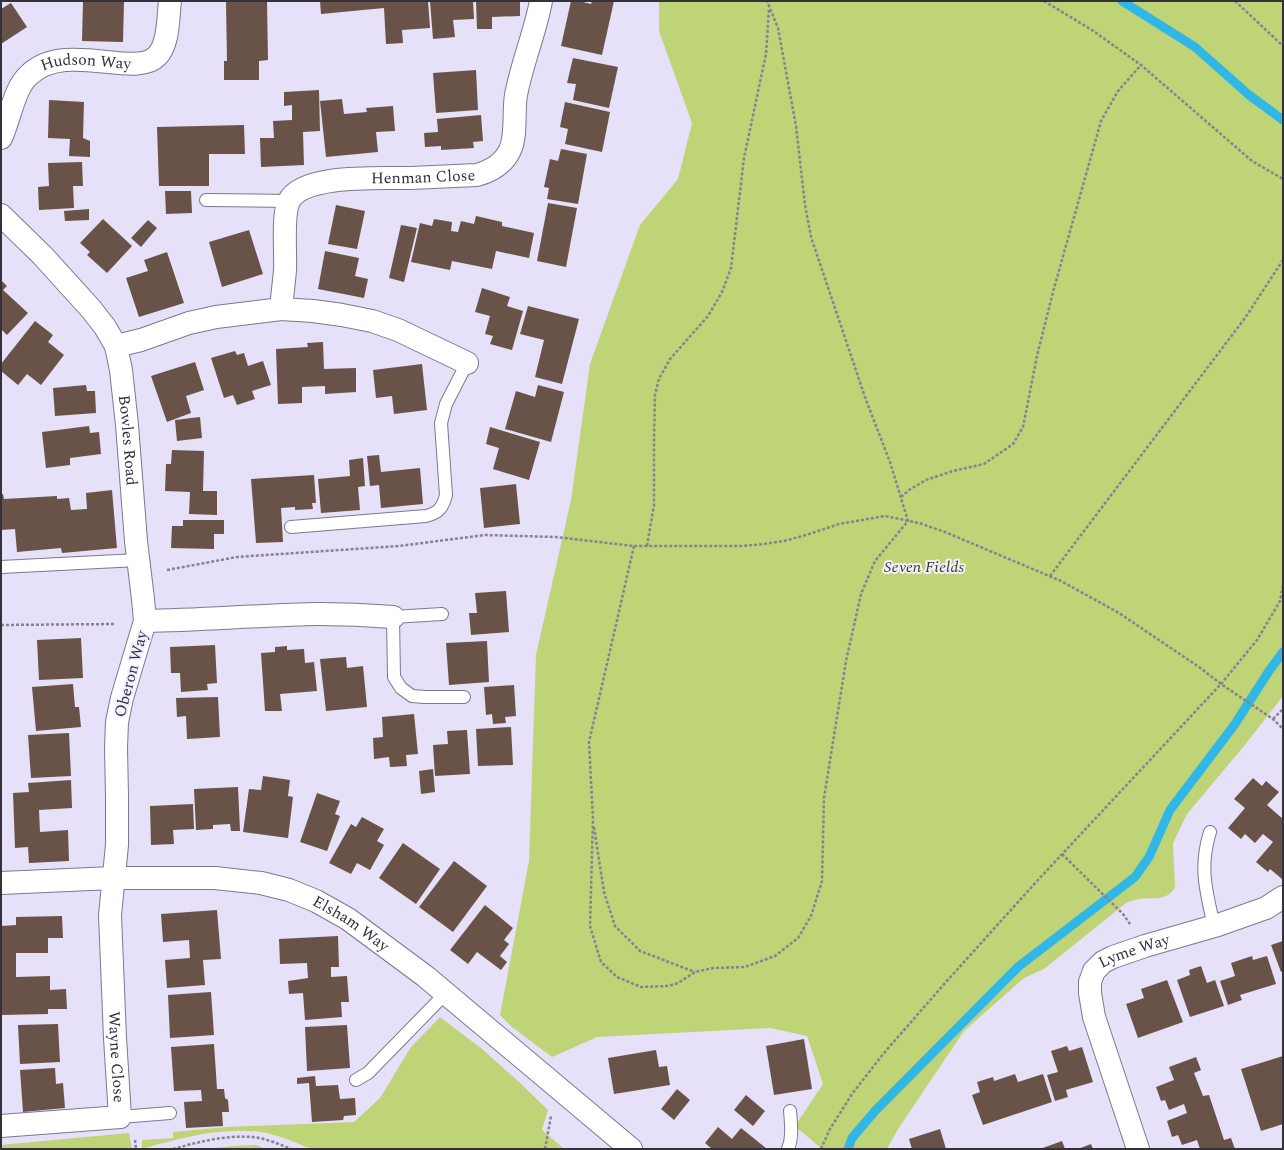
<svg xmlns="http://www.w3.org/2000/svg" width="1284" height="1150" viewBox="0 0 1284 1150" font-family="Spectral,serif">
  <style>
    .green { fill: #bed476 }
    .lines { fill: none; stroke-linecap: round; stroke-linejoin: round }
    .stream { stroke: #30b7e5; stroke-width: 9 }
    .building { fill: #695348 }
    .service-casing { stroke: #7e788e; stroke-width: 14 }
    .minor-casing { stroke: #7e788e; stroke-width: 24 }
    .path { stroke: #868292; stroke-width: 2.5; stroke-dasharray: 3 2; stroke-linecap: butt }
    .service { stroke: #fff; stroke-width: 12 }
    .minor { stroke: #fff; stroke-width: 22 }
    .labels { text-anchor: middle; dominant-baseline: central; stroke-width: 4; stroke-linejoin: round; paint-order: stroke }
    .street-label { font-size: 16px; fill: #34313b; stroke: #f2eefe }
    .park-label { font-size: 16px; font-style: italic; fill: #374017; stroke: #f2eefe }
  </style>
  <rect width="100%" height="100%" fill="#e6e0f8"/>
  <path class="green" d="M659,1h624v695l-39,50 -57,68 -14,29 2,44c-8,15 -22,10 -37,12 -4,1 -8,3 -12,4l-82,66 -20,9 -60,53 -66,98 -11,20h-65l-27,-23 28,-42 -16,-48 -37,-8 -173,9 -45,20 -40,-30 -12,-12 29,-154 7,-206 35,-155 19,-136 50,-139 38,-46 14,-56 -33,-92z
    M440,1017l42,32 37,33 29,28 -6,20 21,18v1h-252c-16,-7 -33,-14 -50,-17 -40,-5 -81,6 -119,17v-9l31,-2v-6l54,-5 127,-5 26,-24 31,-51z
    M129,1133l3,16h-131v-4z
    M256,1145l10,4h-63l30,-3z"/>
  <g class="lines">
    <path class="stream" d="M1122,1l73,46 54,48 34,25
      M848,1149l4,-11 23,-27 143,-144 117,-90 14,-20 21,-47 65,-86 34,-53 14,-19"/>
  </g>
  <path class="building" d="M83,1h41l-1,41 -41,-1z
    M242,1h25l1,59 -9,1v19h-35v-19h3l-1,-59h16z
    M320,1h108l2,27 -28,2 1,13 -17,1 -2,-36 -63,6z
    M430,1h43l1,18 -21,1 2,17 -22,2z
    M476,1h44v15l-28,1v12h-15z
    M571,1h8l12,3 1,-3h22l-12,54 -41,-9z
    M11,3l16,24 -26,17v-35z
    M573,58l45,9 -9,41 -36,-8 3,-16 -9,-1z
    M476,70l2,40 -42,3 -3,-40z
    M319,90l1,41 -17,1 1,33 -43,2 -1,-29h14l-1,-17 19,-1v-15l-8,1v-14z
    M342,99l2,15 23,-2 -1,-4 27,-2 2,25 -19,1 2,20 -52,5 -6,-56z
    M49,100l35,2 -1,36 7,3v16l-21,-1 1,-17 -22,-1z
    M565,102l45,10 -8,40 -37,-8 3,-15 -8,-2z
    M481,115l2,26 -10,1 1,6 -33,2v-4l-16,1 -1,-14 14,-1 -1,-13z
    M244,125l1,29h-36v32h-50l-2,-59z
    M561,149l26,5 -9,50 -31,-5 2,-11 -5,-1 6,-28 8,2z
    M82,162l1,24h-10l1,22 -35,2 -1,-23 11,-1 -1,-23z
    M165,191h26l1,22 -26,1z
    M548,203l29,5 -11,59 -29,-6z
    M336,205l29,6 -8,38 -29,-5z
    M89,209v11l-24,1 -1,-10z
    M476,216l26,6v4l32,7 -5,25 -33,-7 -4,18 -40,-8 -2,9 -39,-8 9,-39 12,3 2,-7 18,3 -1,9 7,1 3,-11 13,3z
    M103,219l29,27 -25,27 -20,-18 3,-3 -10,-9z
    M148,220l9,8 -16,19 -10,-9z
    M401,225l16,3 -13,54 -15,-4z
    M249,230l14,44 -41,13 -13,-45z
    M325,251l34,7 -4,18 13,3 -4,19 -46,-9z
    M167,252l17,51 -45,14 -13,-39 22,-7 -4,-11z
    M1,280l6,6 -4,4 25,23 -21,22 -6,-6z
    M482,288l28,9 -3,9 16,5 -11,39 -22,-6 3,-8 -8,-2 5,-18 -15,-4z
    M528,306l51,13 -17,65 -27,-7 9,-37 -24,-6z
    M35,321l18,14 -5,7 16,13 -23,30 -14,-11 -9,11 -17,-14v-7z
    M323,342l1,27 32,-1v24l-31,2v-8l-23,1v16l-24,1 -2,-55 32,-2 -1,-4z
    M235,351l2,4 7,-2 4,13 15,-5 8,24 -19,6 3,8 -18,6 -4,-10 -9,3 -13,-40z
    M195,362l9,28 -18,6 5,17 -24,9 -16,-46z
    M422,364l5,46 -33,4 -2,-18 -16,2 -3,-28z
    M86,385l1,6h8l1,22 -41,3 -2,-28z
    M538,385l26,7 -13,50 -46,-13 11,-38 19,6z
    M200,417l2,21 -25,3 -2,-21z
    M89,426l1,7 9,-1 2,22 -31,4v7l-24,3 -4,-36z
    M490,427l50,15 -11,38 -36,-11 6,-21 -13,-4z
    M172,450l32,1 -1,40h14v24l-28,-1 1,-22 -25,-1 1,-27h5z
    M379,455l2,17 39,-4 3,36 -42,4 -2,-23 -9,1 -3,-30z
    M363,458l2,28 -7,1 2,23 -39,3 -3,-34 32,-3 -1,-16z
    M314,475l2,28h-4l1,6 -18,1v-3l-14,1 2,34 -27,1 -5,-64z
    M516,484l4,40 -36,4 -4,-40z
    M112,490l5,58 -55,5 -1,-5 -44,4 -2,-23 -14,1v-36h2l1,5 53,-3v3l12,-1 2,12 16,-1 -1,-16z
    M183,520h41v14h-10v15l-43,-1 1,-22h11z
    M506,591l3,41 -38,3 -2,-22h8l-2,-20z
    M81,638l2,40 -44,2 -2,-40z
    M487,641l2,41 -40,3 -3,-42z
    M215,645l2,38 -10,1 1,6 -27,2 -1,-19h-9l-1,-26z
    M287,646v4l17,-1 1,14 9,-1 3,29 -37,3 2,17h-17l-4,-58 14,-1v-5z
    M346,657l1,11 16,-2 4,41 -41,4 -6,-52z
    M73,684l2,23h4l2,20 -45,4 -4,-44z
    M514,685l2,31 -11,1 1,6 -13,1 -1,-10 -6,1 -2,-28z
    M218,697l2,40 -33,2 -1,-23 -9,1 -1,-19z
    M414,714l4,40 -12,1 1,11 -17,1 -1,-10 -15,2 -1,-21 10,-1 -1,-20z
    M511,727l2,38 -35,1 -2,-37z
    M467,730l3,44 -35,2 -2,-31 15,-1 -1,-13z
    M69,733l2,43 -40,2 -3,-43z
    M433,769l2,23 -14,2 -2,-23z
    M263,776l27,4 -2,16 5,1 -5,41 -45,-6 6,-43 12,1z
    M1253,778l9,8 4,-5 13,11 -12,13 16,14v59l-1,1 -12,-10 -2,3 -12,-10 17,-20 -10,-8 -8,9 -10,-9 -4,5 -13,-11 17,-20 -11,-9z
    M71,780l1,28 -33,2 1,22 28,-2 1,31 -40,2 -1,-16 -13,1 -2,-55 16,-1 -1,-9z
    M238,787l2,44h-9l-1,-7 -17,1v4l-17,1 -2,-41z
    M317,793l23,8 -5,13 5,2 -13,35 -27,-9z
    M193,804l1,25 -21,1 1,14 -23,1 -1,-39z
    M362,817l22,12 -7,12 7,4 -14,25 -13,-7 -6,11 -22,-11 22,-39 5,3z
    M403,843l37,26 -24,35 -37,-26z
    M454,861l33,25 -34,46 -34,-25z
    M485,905l28,23 -9,12 5,4 -9,12 7,6 -6,8 -24,-18 -9,12 -18,-14z
    M217,910l4,49 -18,1 2,25 -38,3 -2,-28 25,-2 -1,-18 -26,2 -2,-28z
    M62,916l1,22h-15v15h-32v24l34,-1v14l16,-1 1,20h-19v5l-46,1 -1,-89 15,-1v-8z
    M338,936l1,31h-8v10l16,-1 2,26h-8l1,15 -37,3 -2,-27 -14,1 -1,-13 20,-3 -1,-15 -27,1 -1,-25z
    M1283,941v30l-2,1 -10,-27z
    M1252,956l1,4 14,-4 9,28 -36,11 2,5 -14,5 -8,-24 15,-5 -4,-13z
    M1201,966l6,17 8,-3 9,26 -34,11 -13,-37 13,-5 -1,-5z
    M1167,980l16,42 -45,16 -12,-34 18,-6 -3,-9z
    M211,992l3,43 -44,3 -2,-43z
    M58,1024l2,38 -40,2 -2,-39z
    M347,1025l3,43 -43,3 -2,-44z
    M804,1039l8,50 -38,6 -8,-49z
    M214,1044l3,45h7l1,9 3,2 1,12h-7l1,14 -37,2 -2,-26 18,-1 -1,-11 -27,1 -3,-44z
    M1067,1046l2,5 13,-4 11,35 -27,8 2,7 -13,4 -8,-26 11,-3 -7,-21z
    M656,1050l3,17 8,-1 3,19 -56,9 -6,-36z
    M1283,1056v68l-22,7 -20,-62z
    M1196,1057l5,13 -7,3 9,23 6,-1 15,45 7,-2 4,11h-35l-3,-9 -15,5 -4,-10 -6,2 -5,-16 20,-8 -3,-9 -15,6 -4,-10 -4,1 -5,-14 18,-7 -5,-13z
    M55,1068l1,16 7,-1 2,25 -42,4 -3,-42z
    M1015,1074l3,8 25,-8 9,28 -69,23 -11,-30 8,-3 -3,-10 16,-5 1,4z
    M315,1076l1,10 22,-1 2,14 15,-1 1,17 -12,1 -1,4 -31,2 -3,-39 -12,1v-6z
    M677,1089l13,11 -16,20 -13,-11z
    M746,1095l19,16 -12,15 -19,-16z
    M718,1127l14,12 9,-11 26,21h-55l-7,-6z
    M940,1129l6,20h-34l-3,-10z
    M1062,1141l3,8h-25z
    M1091,1144l2,5h-15z"/>
  <g class="lines">
    <defs>
      <path id="service" d="M206,200l83,1
        M291,527l135,-11c13,-3 17,-9 20,-21l-5,-72 5,-19 21,-41
        M1,567l137,-7
        M442,614l-49,3 1,60 7,11 11,8 13,1h39
        M1210,832c-11,35 -4,59 4,94
        M356,1080l12,-7 78,-80
        M120,1117l50,-4
        M788,1149c5,-12 3,-26 2,-38"/>
      <g id="minor">
        <path id="s1" d="M1,138c9,-19 13,-50 28,-63 36,-35 106,4 128,-19 12,-12 11,-39 13,-55"/>
        <path id="s2" d="M1,215l41,40 49,54 14,18 11,19 5,24 6,55 9,116 7,58 2,22 -23,77 -5,24 -1,26 1,48v49l-7,70 5,123 5,79 -119,9"/>
        <path id="s3" d="M281,309c1,-13 3,-26 4,-39 1,-17 -3,-55 4,-69 14,-28 94,-22 122,-23 22,-1 44,-2 66,-3 14,-4 27,-12 33,-25 7,-15 3,-38 6,-55 6,-32 19,-62 25,-94"/>
        <path d="M116,346l25,-6 48,-17 27,-6 65,-8 32,2 29,4 30,6 26,9 69,33"/>
        <path d="M145,621c58,-1 116,-6 174,-7 25,0 49,1 74,3"/>
        <path id="s4" d="M1,883l112,-5h102l46,5 28,7 27,11 32,18 77,57 206,173"/>
        <path id="s5" d="M1138,1149l-44,-132 -4,-24v-11l4,-11 9,-9 10,-5 32,-11 73,-21 48,-17 17,-11"/>
      </g>
    </defs>
    <use href="#service" class="service-casing"/>
    <use href="#minor" class="minor-casing"/>
    <path class="path" d="M1044,1l48,29 49,35 111,96 31,18
      M1235,1l48,45
      M901,497l8,-7 17,-10 27,-9 31,-7 29,-20 10,-17 14,-71 16,-64 48,-171 17,-30 23,-26
      M634,546l-45,196 4,77 -3,107 11,36 16,15 24,10 27,-1 10,-3 17,-11 18,-4 32,-1 30,-11 23,-18 13,-22 11,-35 2,-83 22,-137 15,-67 14,-33 33,-40 -18,-59 -24,-62 -55,-163 -6,-32 -9,-79 -18,-98 -11,-27
      M647,546l7,-41v-65l1,-46 4,-15 11,-20 38,-43 14,-24 9,-24 13,-110 22,-104 3,-46
      M167,570l70,-13 162,-11 86,-11 71,2 78,9h108l22,-2 20,-3 22,-6 33,-11 46,-8 34,7 26,9 116,49 58,32 80,54 22,17 52,35 10,10
      M1050,576l195,-258 38,-58
      M1,625l115,-1
      M1273,719l10,-10
      M594,827l10,65 11,34 25,25 55,21
      M1062,854l61,60 7,10
      M135,1140l1,9
      M173,1149c25,-7 52,-14 79,-12 13,1 27,7 39,12
      M545,1149l6,-33
      M821,1149l9,-20 22,-35 32,-41 62,-71 91,-101 184,-197 36,-44 23,-39 3,-16"/>
    <use href="#service" class="service"/>
    <use href="#minor" class="minor"/>
  </g>
  <g class="labels">
    <g class="street-label">
      <text stroke="none"><textPath href="#s1" startOffset="130">Hudson Way</textPath></text>
      <text stroke="none"><textPath href="#s3" startOffset="249">Henman Close</textPath></text>
      <text stroke="none"><textPath href="#s2" startOffset="270">Bowles Road</textPath></text>
      <text transform="translate(131 674) rotate(-75)">Oberon Way</text>
      <text stroke="none"><textPath href="#s4" startOffset="360">Elsham Way</textPath></text>
      <text stroke="none"><textPath href="#s5" startOffset="232">Lyme Way</textPath></text>
      <text stroke="none"><textPath href="#s2" startOffset="892">Wayne Close</textPath></text>
    </g>
    <g class="park-label">
      <text x="924" y="567">Seven Fields</text>
    </g>
  </g>
  <rect width="1284" height="1150" fill="none" stroke="#34313b" stroke-width="4"/>
</svg>
